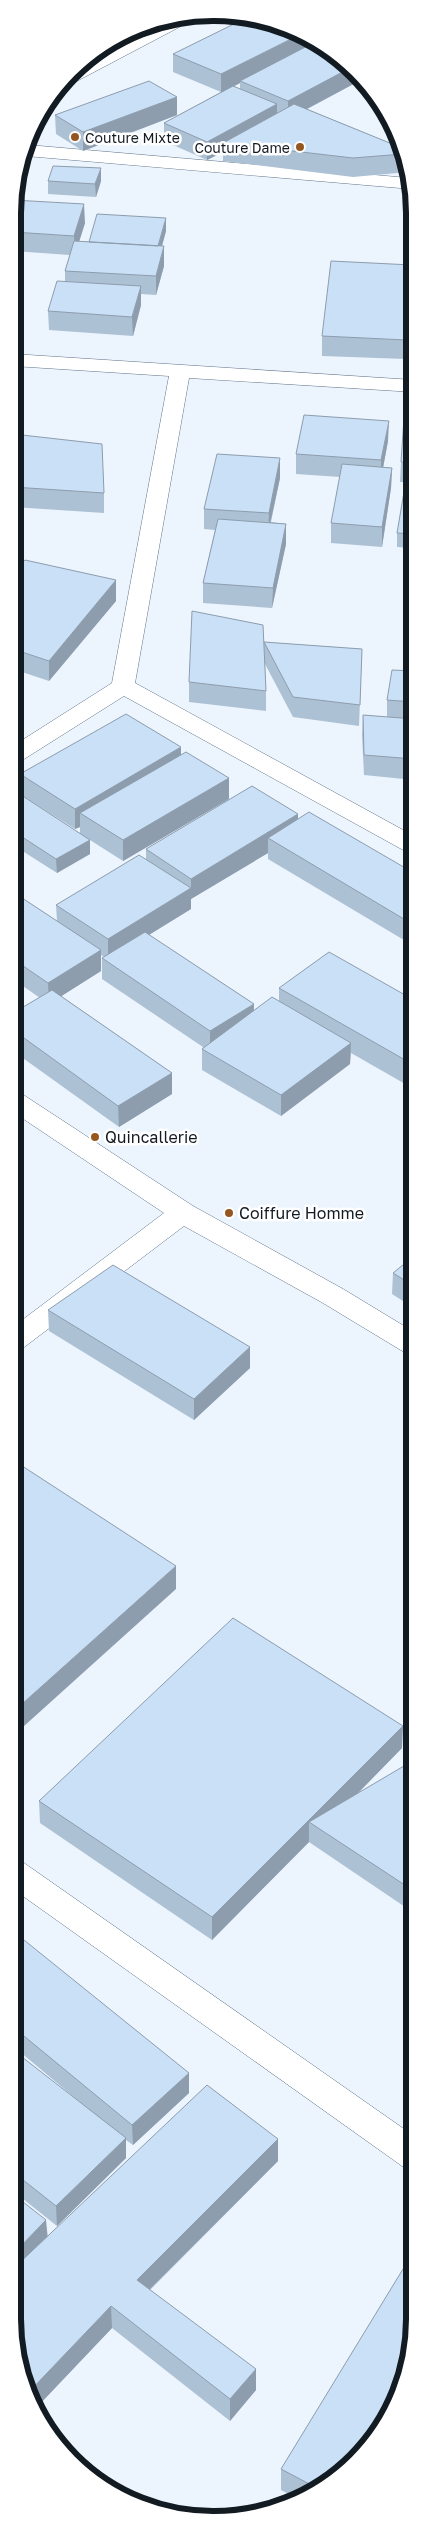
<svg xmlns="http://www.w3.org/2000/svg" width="427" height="2532" viewBox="0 0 427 2532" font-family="'Golos Text',sans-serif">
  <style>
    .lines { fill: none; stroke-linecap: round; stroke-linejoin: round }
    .minor-casing { stroke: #607488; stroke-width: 1 }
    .minor { fill: #fff; fill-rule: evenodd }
    .wall { fill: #adc1d4; fill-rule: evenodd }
    .shaded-wall { fill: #8d9dad }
    .building { fill: #c9e0f7; stroke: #8d9dad }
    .poi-dot { fill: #96571f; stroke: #fff; stroke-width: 2 }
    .labels { text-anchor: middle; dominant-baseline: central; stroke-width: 5; stroke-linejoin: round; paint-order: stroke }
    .far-poi-label { font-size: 14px; fill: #121a22; stroke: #fff; text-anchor: start }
    .poi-label { font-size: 16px; fill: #121a22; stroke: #fff; text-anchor: start }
    .rim { fill: none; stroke: #121a22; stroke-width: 6 }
  </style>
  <rect width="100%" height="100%" fill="#ecf4fe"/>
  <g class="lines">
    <defs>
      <path id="minor" d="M189,18l-2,5 -112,59 -10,1 13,-17 85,-45z
        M28,145l381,33 3,11 -386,-33z
        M13,354l401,26v12l-225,-14 -54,305 279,153v17l-9,-2 -281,-155 -103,65 -8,2v-17l99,-63 57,-307 -156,-10z
        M13,1091l9,3 171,112 150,83 71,43v23l-10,-3 -81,-49 -139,-77 -161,122 -10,3v-24l151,-114 -151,-101z
        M13,1859l11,4 390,273v34l-12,-4 -389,-277z"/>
    </defs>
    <use href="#minor" class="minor-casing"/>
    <use href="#minor" class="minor"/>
  </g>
  <path class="wall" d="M173,54l183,18 12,18 -7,-3v-7l-54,29 95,39 6,24 -55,5 -130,-16v-9l-16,8 -43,-19v-18l57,-31 -48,-20zM240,83v6l-6,-3z
    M177,97v18l-94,36 -27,-17 -1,-19z
    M48,181h53l-5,16 -48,-3z
    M13,200l72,23 -6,18 10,1 77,-24v13l-4,15h2v20l-8,29 -15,-1v11l-8,31 -84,-6 -1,-19 17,-30v-10l5,-16 -57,-4z
    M412,284l-6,75 -84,-3v-20z
    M414,418v130l-17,-1v-14l9,-51h-6l1,-20z
    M13,434l91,59v20l-91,-6z
    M388,441l-5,26 9,1 -1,20 -9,59 -51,-4v-20l9,-46 -44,-3v-20z
    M280,478l-9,44 15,2v20l-14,64 -69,-5v-20l12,-53 -11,-1v-20z
    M13,572l103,29 -67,80 -36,-12z
    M264,642l98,7 -3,77 -66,-9 -28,-53 1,27v20l-77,-9v-20l75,-30z
    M414,671v109l-50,-5 -2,-40 1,-20 24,2v-17z
    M181,755l48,23v21l-106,62 -33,-21v14l-33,19 -44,-28v-49l67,37v-6l-5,2 -54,-34 -1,-21z
    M298,814v5l116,54v73l-146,-87v-6l-77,46v10l-42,26 105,69v7l25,-10v-13l135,12v89l-63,-36 -1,11 -69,52 -79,-46v-21l1,-2 -101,-68v-21l2,-1 -3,-2v16l-40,25 111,77v21l-53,33 -106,-76v-38l27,-15 -27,-19v-87l44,29 -1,-16 90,-46v-10z
    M414,1256v52l-22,-14 1,-21z
    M48,1310l202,37v21l-56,52 -145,-89z
    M402,1748l-45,46 57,-28v147l-105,-71 -97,98 -172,-117 -1,-22z
    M13,1950l176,143 -56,52 -7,-5v18l-69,68 -44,-35v-141l81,64 -81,-68z
    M278,2139v22l-128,129 106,100 -26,31 -118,-93 -76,80 -8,-13 19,-159z
    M281,2469h65l-50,29 -15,-8z"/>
  <path class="shaded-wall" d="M303,33l14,11 -77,37v2l-19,10v-19z
    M350,68l6,4 5,8 -73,39v-18z
    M177,97v18l-94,36v-19z
    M277,104v19l-54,20v9l-16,8v-18z
    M101,168v13l-5,16 -1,-13z
    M84,204l1,19 -10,32 -1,-19z
    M166,218v13l-8,29v-13z
    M164,246v20l-8,29v-19z
    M412,265v19l-6,75v-19z
    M141,286v19l-8,31 -1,-19z
    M389,421l-1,20 -7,38v-19z
    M280,458v20l-12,55 1,-20z
    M392,468l-1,20 -9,59v-20z
    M286,524v20l-14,64 1,-20z
    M116,580v21l-67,80v-20z
    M181,747v20l-101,46v14l-5,2v-20z
    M229,778v21l-106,62v-21z
    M298,814v21l-30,3v15l-77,46v-20z
    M90,840v14l-33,19 -1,-14z
    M191,888v21l-83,51v-21z
    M101,950v21l-52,33 -1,-21z
    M254,1004l-1,21 -43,27v-21z
    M351,1043l-1,21 -69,52v-21z
    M172,1073v21l-53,33 -1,-21z
    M250,1347v21l-56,52v-21z
    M176,1566v23l-163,147v-24z
    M403,1726l-1,22 -80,82 -13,-8v20l-97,98v-23z
    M189,2073v20l-56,52 -1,-20z
    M126,2138v20l-69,68 -1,-20z
    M278,2139v22l-141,141v-22z
    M46,2220l2,20 -35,36v-22z
    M111,2306l1,22 -76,80 -9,-14z
    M256,2369v21l-26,31v-22z"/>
  <path class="building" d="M246,18l57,15 -82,41 -48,-20z
    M315,42l35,26 -62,33 -48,-20z
    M149,81l28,16 -94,35 -28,-17z
    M233,86l44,18 -70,38 -43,-19z
    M294,104l108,44 1,6 -50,4 -130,-15z
    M53,166l48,2 -6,16 -47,-3z
    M13,200l71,4 -10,32 -61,-4z
    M97,214l69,4 -8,28 -69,-4z
    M74,241l90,5 -8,30 -91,-5z
    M331,261l81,4 -6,75 -84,-4z
    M57,281l84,5 -9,31 -84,-6z
    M304,415l85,6 -8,39 -85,-6z
    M404,418h10v45l-13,-1z
    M13,434l89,10 2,49 -91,-6z
    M217,454l63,4 -11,55 -65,-4z
    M342,464l50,4 -10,59 -51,-4z
    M407,474l7,1v59l-17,-1z
    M218,519l68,5 -13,64 -70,-5z
    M25,560l91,20 -67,81 -36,-12v-77z
    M192,611l71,14 3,66 -77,-9z
    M264,642l98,7 -2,56 -67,-8z
    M392,670l22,1v31l-27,-2z
    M126,714l55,33 -106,62 -55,-35z
    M363,715l51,4v40l-50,-4z
    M186,752l43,26 -106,62 -43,-27z
    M252,786l46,28 -107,65 -45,-30z
    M18,793l72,47 -34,19 -43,-28v-35z
    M309,812l105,61v52l-146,-87z
    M139,855l52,33 -83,51 -52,-34z
    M13,892l88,58 -53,33 -35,-24z
    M145,932l109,72 -44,27 -108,-73z
    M329,952l85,48v65l-135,-77z
    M52,990l120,83 -54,33 -105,-76v-17z
    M272,997l79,46 -70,52 -79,-46z
    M414,1256v30l-21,-13z
    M113,1265l137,82 -56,52 -146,-89z
    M13,1460l163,106 -163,146z
    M233,1618l170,108 -191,191 -173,-116z
    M409,1763l5,3v125l-105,-69z
    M24,1940l165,133 -57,52 -119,-98v-77z
    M13,2050l113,88 -70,68 -43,-34z
    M207,2085l71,54 -141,141 119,89 -26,30 -119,-93 -84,88 -15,-76 1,-49z
    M13,2194l33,26 -33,34z
    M414,2251v81l-20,76 -48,61 -31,18 -34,-18z"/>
  <g class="poi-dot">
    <circle cx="75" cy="137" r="5"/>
    <circle cx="300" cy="147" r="5"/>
    <circle cx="95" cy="1137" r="5"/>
    <circle cx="229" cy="1213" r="5"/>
  </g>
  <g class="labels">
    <g class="far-poi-label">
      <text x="85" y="137">Couture Mixte</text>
      <text x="290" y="147" text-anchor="end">Couture Dame</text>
    </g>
    <g class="poi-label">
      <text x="105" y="1137">Quincallerie</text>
      <text x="239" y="1213">Coiffure Homme</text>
    </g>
  </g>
  <path d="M0 0H427V2532H0ZM213 21H214A192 192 0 0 1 406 213V2319A192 192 0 0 1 214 2511H213A192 192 0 0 1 21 2319V213A192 192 0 0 1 213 21Z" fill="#fff" fill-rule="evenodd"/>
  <path class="rim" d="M213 21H214A192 192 0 0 1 406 213V2319A192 192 0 0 1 214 2511H213A192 192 0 0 1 21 2319V213A192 192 0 0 1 213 21Z"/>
</svg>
